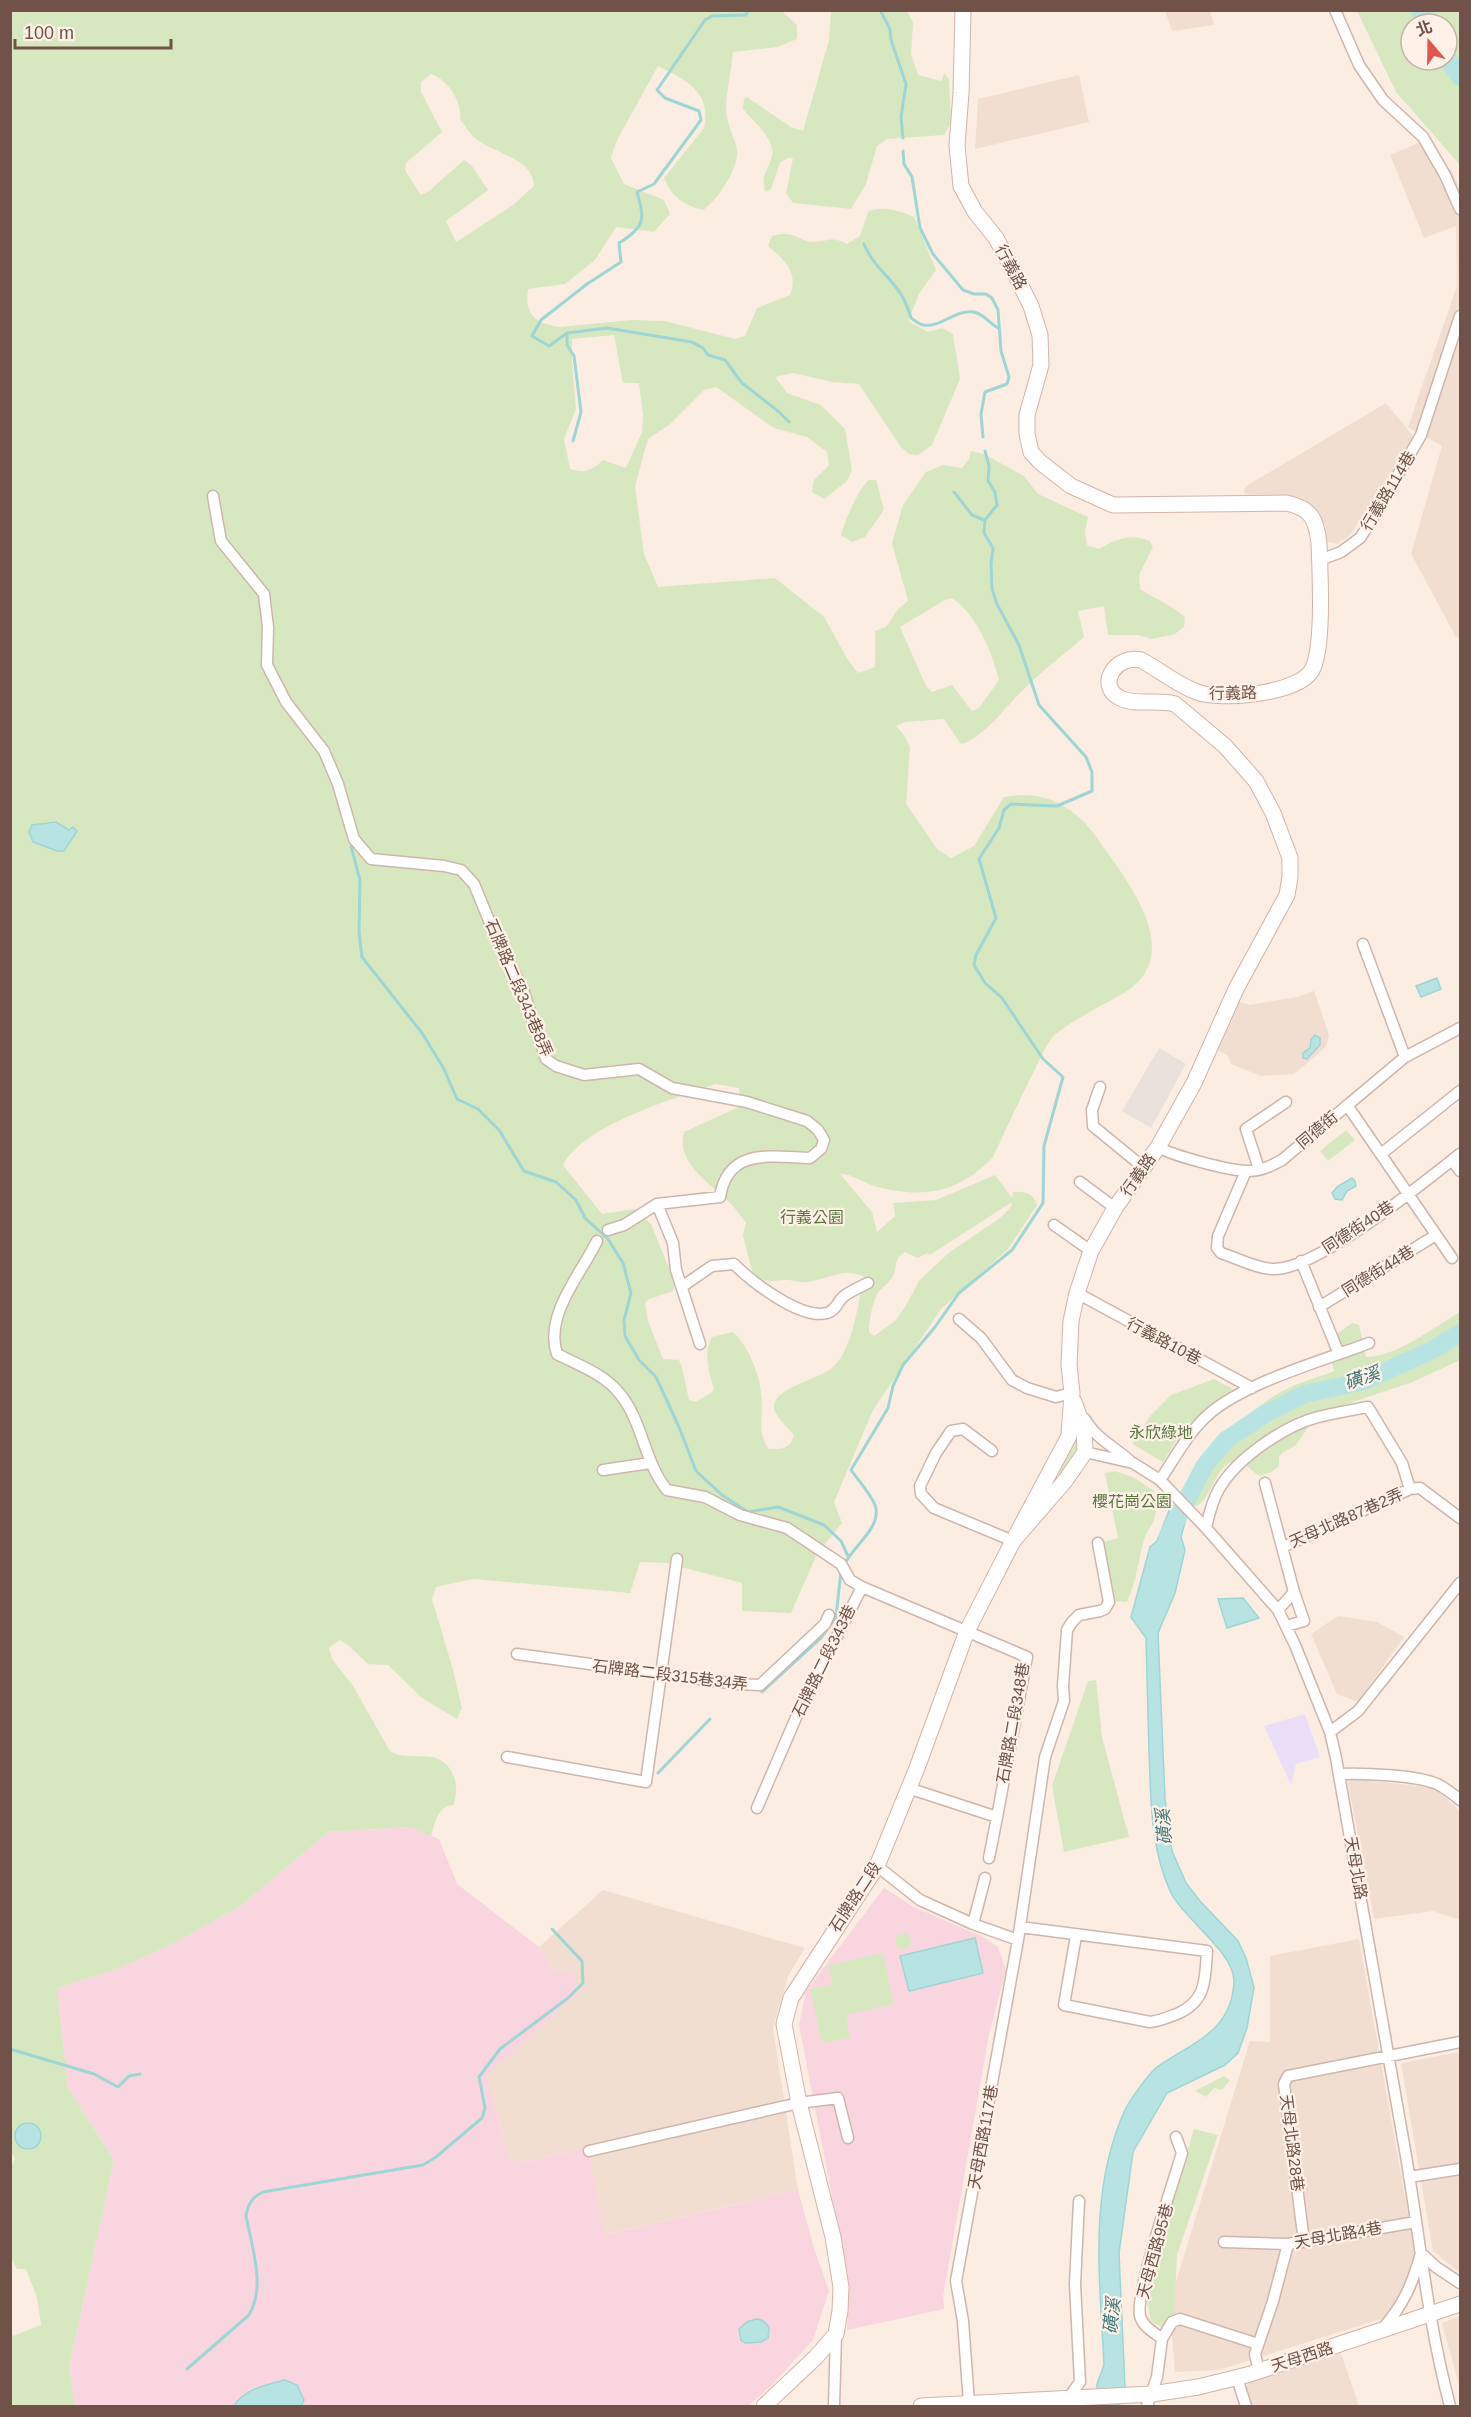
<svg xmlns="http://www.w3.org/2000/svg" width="1471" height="2417" viewBox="0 0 1471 2417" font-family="Arial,'Noto Sans TC',sans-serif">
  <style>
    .residential { fill: #f2ded0 }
    .industrial { fill: #eae1dd }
    .education { fill: #ebdff7 }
    .medical { fill: #f9d5df }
    .green { fill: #d7e8c1; fill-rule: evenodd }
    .water { fill: #b7e4e3; stroke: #9ed5d5; stroke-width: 1.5 }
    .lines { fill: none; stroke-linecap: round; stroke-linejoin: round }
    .stream { stroke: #9ed5d5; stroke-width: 3 }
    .river { stroke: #b7e4e3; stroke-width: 18 }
    .street-casing { stroke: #ceb6ac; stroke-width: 13 }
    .secondary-casing { stroke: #d1b5a9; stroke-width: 17 }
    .street { stroke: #fff; stroke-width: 10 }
    .secondary { stroke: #fff; stroke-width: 15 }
    .labels { text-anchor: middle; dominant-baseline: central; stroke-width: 4.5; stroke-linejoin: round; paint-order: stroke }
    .street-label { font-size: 16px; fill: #715249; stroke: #fef2e8 }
    .park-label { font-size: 16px; fill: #5a7742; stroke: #fef2e8 }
    .water-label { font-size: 18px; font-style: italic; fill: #3e7677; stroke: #fef2e8 }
  </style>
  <rect width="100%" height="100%" fill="#fbede2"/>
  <path class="residential" d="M1165,11h45l4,14 -42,6z
    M1079,75l10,47 -114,27 3,-50z
    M1423,141l29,31 8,17v451l-4,-3 -45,-83 31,-108 -34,-19 49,-141 -1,-60 -32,12 -34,-83z
    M1386,403l27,33 -37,63 -27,37 -12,8 -11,-3 -1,-16 -7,-12 -29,-17 -44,-2 -1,-4 4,-5z
    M1314,991l15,44 -3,12 -32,27 -33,2 -30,-12 -3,-8 -14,-8 20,-48 15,5 48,-8z
    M1338,1616l39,6 27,15 -46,65 -21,-8 -26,-60z
    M1347,1778l88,10 25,23v109l-27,-9 -59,8z
    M603,1890l202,58 -17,28 -15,52 25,162 -195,45 -14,-84 -4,-3 -65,15 -12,-6 -21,-81 90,-82 -22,-21 -16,-26z
    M1359,1939l57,320 -26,57 -171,54 -44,2 -6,-68 81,-263 20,1v-86z
    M1460,2052v221l-27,-22 -32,-188z
    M1460,2316v73l-18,-66z
    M1341,2353l18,53h-108l-6,-18 4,-5z"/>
  <path class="industrial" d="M1159,1048l27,16 -35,64 -29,-17z"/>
  <path class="education" d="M1305,1714l15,43 -24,7 -5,21 -27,-59z"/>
  <path class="medical" d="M410,1827l29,12 18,45 82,63 16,26 19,-2 3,23 -90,82 21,81 13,6 64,-15 4,3 15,84 194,-45 16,58 15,43 -16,49 -43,47 -22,19h-673l-6,-38 45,-208 -46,-72 -11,-100 61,-19 56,-26 68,-38 86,-73z
    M884,1888l30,19 67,29 17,11 8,23 -17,64 -46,263 1,12 -97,21 2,-31 -3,-30 -47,-244 7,-34z"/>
  <path class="green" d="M10,11h772l15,14v14l-20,8 -44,5c-2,19 -6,37 -7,55 -1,17 11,33 11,45 1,17 -20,49 -34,58 -19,-4 -32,-14 -39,-32l40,-50c8,-37 -19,-48 -46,-62l-42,76 -5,16 13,26 40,16 6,14 -16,18 -38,-5 -21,33 -30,24 -37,5c-3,25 5,33 31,38l73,-7 33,1 70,18 10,-3 12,-28 33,-13c9,-23 -6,-35 -22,-49l4,-10c23,-7 27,6 42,6 16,-1 17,-6 33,2l13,-8 8,-24c13,-7 33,-1 46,5l22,53 -17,24 -11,27 20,11 14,-4 11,6 7,45 -28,66 -14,10 -9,-1 -8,-7 -42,-63 -27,-2 -39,-9 -18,4 12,16 34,12 24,24 7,41 -5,11 -23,18 -12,-7 2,-12 15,-15 -2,-13 -20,-15 -33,-9 -58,-41 -12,3 -35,35 -21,14 -13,47 9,68 14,33 117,-9 49,39 24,43 10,13 17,-6v-36l11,-4 12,-18 10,-8 -16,-58 11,-38 23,-33 17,-7 19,3 7,-9 2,-8 13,3 40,22 14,18 50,23 -3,14 2,14 12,4c17,-10 32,-16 51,-8l3,6 -14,28 1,14c15,10 32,16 45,28l-1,10 -9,7 -23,5 -14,-4h-30l-4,-29 -26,5 6,26c-20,17 -42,34 -60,52 -17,16 -41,50 -63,55l-17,-25 -39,3 -9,4 8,9 6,12 -4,57 32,46 13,8 23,-12 30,-49c39,-8 71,9 93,41 29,41 91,116 27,155 -19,11 -60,31 -73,46 -6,8 -10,19 -15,28 -15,30 -29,60 -43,90 -35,37 -71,42 -119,29 -11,-4 -22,-12 -34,-12l32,38 5,20 18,-16 -2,-13 43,-3 59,-25 17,23 1,-6c12,-1 20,1 24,13l-29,44 -67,60 -68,101 -39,92 8,21 -25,31 -26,59 -49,-2v-28l-76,-20 -26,-1 -10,31 -157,-14 -37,8 -4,12 20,67 10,42 -5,11 -35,-21 -34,-33 -20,-1 -19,-18 -9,-6 -11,8 3,11 21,27 37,65c19,12 46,-4 60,18 8,13 7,22 4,36 -16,0 -19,18 -23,31l-21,-9 -82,5 -86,73 -68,38 -56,26 -61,19 11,100 46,72 -45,208 6,38h-65l1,-71 2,1 28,-11 -4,-28 -11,-28h-9l-7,-13v-86l5,-12 -5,-7zM431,74c16,5 32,28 29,46 5,5 9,13 15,18 18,16 58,19 59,48l-21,19 -57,37 -10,-21 42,-31 -16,-24 -8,-6 -35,31 -8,4 -16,-25 1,-7 36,-31 -21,-40v-10zM614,335l9,48h16l4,32 -1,17 -16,36 -23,-8c-12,11 -17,13 -33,9l-6,-30 12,-30 -4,-47v-23zM952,598c25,17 40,54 47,82l-20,28 -7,3 -20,-26 -20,7 -6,-6 -26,-59 45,-27zM56,822l13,8 -12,21 -24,-9zM715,1084l24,4 2,18 -57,26c-9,32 29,53 47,72 6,6 10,13 15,19l-3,12 10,40c21,11 16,4 36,5 6,1 12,3 19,2 19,-3 37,-15 56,-5 -6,26 -11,73 -32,91 -13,11 -55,19 -58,37 -2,9 14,23 20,30 -4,14 -11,14 -25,14 -11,-14 -7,-27 -7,-44 0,-25 -11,-56 -29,-73l-21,5c-9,17 -3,34 2,52l-3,4 -16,9 -6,-2 -7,-32 -3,-8 -16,-1 -15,-38 -3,-18 2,-3 26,-9 2,-8 -24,-59 -16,-15 -33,5 -39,-49c22,-41 109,-65 152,-81zM1012,1202l-1,5 -11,11 -49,33 -22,20 -10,10 -14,26 -10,14 -21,15 -5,-4c0,-12 3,-27 8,-38 4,-6 12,-11 16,-18 5,-10 0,-18 12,-24l13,6 9,-5 3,2zM31,2124l7,5 -1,16c-10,7 -21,2 -22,-10z
    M831,11h76l6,12 -2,31 7,21 24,6 2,-8 5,6 2,44 -7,12 -57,4 -10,7 -11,38 -15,25 -58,-6 -7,-10 7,-35h-6l-7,5 -9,26 -6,3c-4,-20 2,-18 7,-36 4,-16 -19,-35 -29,-47l1,-10 3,-2 44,30 12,4 26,-91z
    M1357,11h103v154l-64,-73zM1411,24h36v36h-36z
    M869,480h7l8,29c-5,10 -13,18 -19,28l-13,5 -11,-7c3,-13 19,-49 28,-55z
    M1346,1130l9,10 -27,21 -8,-10z
    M1460,1312v48l-47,22 -81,27 -23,17 -13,19 -14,8 -3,4v9l-7,6 -13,4 -20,-16c-24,2 -25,35 -42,46l-6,-2 -10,-13c21,-35 72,-88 110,-104 14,-7 29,-10 43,-16l-7,-30 25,-18 7,2 7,32c33,-1 66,-29 94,-45z
    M1214,1379l19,10 -48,38 -22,35 -31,-18 18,-28 21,-21z
    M1076,1425l2,23 -27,38 -4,-2z
    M1115,1471l20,7 19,13c0,8 2,17 1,24 -1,9 -7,14 -10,22 -7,22 -8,43 -18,65l-14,-1 -10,-59 15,-4 -13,-65z
    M1096,1680l6,57 27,100 -65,15 -12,-66 36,-105z
    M895 1941a8 8 0 1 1 16 0a8 8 0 1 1-16 0Z
    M883,1953l11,51 -48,11 4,23 -28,5 -12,-54 22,-5 -4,-19z
    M1224,2076l6,4 -8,10 -8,-2 -8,9 -11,-6z
    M1194,2129l24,6 -41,120 -3,60 -12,13 -11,-7 -6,-31z"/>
  <path class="water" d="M56,822l13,8 4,-3 4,4 -13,20h-7l-24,-9 -4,-10 3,-7z
    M1437,978l4,11 -20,8 -5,-11z
    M1315,1035l5,3v7l-13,14 -4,-1v-5l7,-5 1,-8z
    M1352,1178l3,3 1,5 -9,5 -5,9 -7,-1 -3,-6 6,-7z
    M1171,1506l14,16 -4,15 4,13 -10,43 -17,40 7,166 7,52 14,32 14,18 38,40 8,17 8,29 -7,41 -9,25 -13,12 -58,28 -34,59 -14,101 6,135 -6,18h-21l-1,-22 7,-19c-4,-85 -16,-174 21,-255 4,-9 24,-37 32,-43 36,-25 75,-35 77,-86 0,-29 -51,-63 -63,-88 -21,-45 -20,-93 -22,-142 -1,-38 -2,-76 -3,-113l-15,-21 19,-70 7,-6z
    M1243,1598l16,20 -32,10 -9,-29z
    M975,1938l8,35 -74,18 -9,-35z
    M15 2136a13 13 0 1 1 26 0a13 13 0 1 1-26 0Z
    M756,2319c6,0 10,3 13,9l-1,10 -7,4 -16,1 -4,-3 -2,-11 8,-7z
    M285,2380l12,5 7,15 -3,6h-67c10,-17 32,-21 51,-26z"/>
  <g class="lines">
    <path class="stream" d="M880,10l10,19 1,11 15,44 -5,33 2,21
      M903,151l1,13 8,13 8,51 13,26 30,36 11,4h12l6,4 6,12 3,41 8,26 -2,7 -22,8 -4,22 2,23
      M864,244c13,31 37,36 47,74 3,2 8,6 12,7 18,3 33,-16 51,-13 10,2 15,11 24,16
      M567,333l40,-5 85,14 11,6 5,7 17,5 17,23 36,28 11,11
      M573,441l8,-29 -7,-56 -7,-11v-12l-18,13 -17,-10 9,-16 46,-36 34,-22 -2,-19c26,-16 26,-23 18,-51l17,-8 47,-64 -2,-9 -34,-13 -8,-8 48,-70 7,-4 34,-1 2,-5
      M954,492l18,23 12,5
      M351,846l9,34 -1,52 3,25 60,76 22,36 13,30 21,10 21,21 25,41 32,11 20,18 9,18 23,21 15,24 8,30 -7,27 1,16 14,24 17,17 23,50 17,44 26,24 26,17 30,-5 46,18 17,16 7,15
      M844,1565c8,-18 39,-38 31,-60 -5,-12 -17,-25 -24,-35l37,-62 5,-22 10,-21 32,-38 24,-34 53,-43 31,-47 1,-57 19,-69 -20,-18 -41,-61 -17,-15 -11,-18 2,-10 20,-37 -17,-59 20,-31 5,-18 7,-6 46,2 35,-15v-19l-6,-15 -47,-52 -20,-60 -22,-41 -5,-15 -1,-25 2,-16 -9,-15 1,-13 12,-15 -2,-13 -7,-11 1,-15 -4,-15
      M762,1692l59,-54 15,-21 5,-46
      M658,1773l52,-54
      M10,2049l84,25 24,13 11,-11 11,-2
      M187,2369l62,-54c17,-29 3,-67 -3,-99 2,-12 6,-19 17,-24l160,-27 13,-8 46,-39 3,-10 -6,-31 21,-28 68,-51 15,-15 -1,-22 -30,-32"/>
    <path class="river" d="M1420,10l7,14
      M1447,58l13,19
      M1168,1536l37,-71 21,-25 39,-26 40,-20 59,-13 70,-32 26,-16"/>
    <defs>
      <path id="street" d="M1335,10l24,55 24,35 40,37 22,38 15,34
        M213,496l8,45 43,53 4,33 -1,38 19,37 38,49 14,33 16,55 17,20 73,7 17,4 13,14 21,51 27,52 24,72 10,7 28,9 55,-6 33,19 75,14 60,19 11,9 6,10 -3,9 -11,9c-39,-1 -82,-11 -90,39l-63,7 -33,21 -16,5
        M1320,560l21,-8 19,-14 12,-18 49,-85 39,-119
        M1363,944l42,113
        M1100,1087l-8,23 1,16 50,41
        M1347,1105l105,153
        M1158,1147c16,9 69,23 88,24 13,1 25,-5 36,-11l123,-103 55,-29
        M1381,1154l79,-63
        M1452,1160l8,11
        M1259,1169l-13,-40 40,-27
        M1246,1171l-28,65 -1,12 4,5c16,5 36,16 53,16 43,1 150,-87 186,-115
        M1080,1182l35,26
        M657,1204l16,39 3,27 24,74
        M1054,1225l37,26
        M597,1241c-16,33 -53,74 -40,113 21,11 48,20 63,40 23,28 24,68 47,96l38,7 35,18 47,13 54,36 9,16 12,7
        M1301,1261l38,93
        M683,1286l29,-20 22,-2c18,18 67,56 93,49 10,-3 10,-11 16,-16 7,-6 17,-10 25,-14
        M1077,1293l175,95
        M1319,1307l117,-72
        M959,1319l22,19 31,42 15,8 29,9 16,-4 2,4
        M1085,1419c10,19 30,28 45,42
        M992,1451l-29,-22 -12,2 -15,22 -16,33 1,8 13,14 79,33
        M1085,1452l48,11 27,17 46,48 72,82 17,35 35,87 6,26c23,133 47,265 70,398 14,84 22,168 44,250
        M603,1470l47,-7
        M1160,1480c15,-22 29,-49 49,-66 37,-32 113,-53 160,-71
        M1265,1483l29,109 -16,18
        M1206,1528c3,-14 6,-27 13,-39 18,-31 65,-63 99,-72 17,-4 34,-7 50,-10l34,56 8,26
        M1283,1547l127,-58 10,-1 40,30
        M1286,1626l18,-5 -10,-29
        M517,1654l219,30 24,1 65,-61 4,-9
        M1330,1732l28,-21 102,-128
        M507,1757l139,25 31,-223
        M1339,1774c24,-1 77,1 98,10 8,4 16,10 23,16
        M908,1788l89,29 -8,41
        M757,1808l41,-95 64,-126 165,70 -30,160
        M877,1866l43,34 53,24 45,16
        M973,1924l12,-46
        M1020,1927l187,24c-2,28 0,50 -30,63 -9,3 -17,7 -27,8l-86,-17 12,-69
        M589,2151l210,-48 39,-5 10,40
        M1409,2177l51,-8
        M1224,2242l64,2 128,-22
        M1304,2242l-20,-158 4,-8 172,-34
        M1382,2329c21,-23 31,-46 39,-76l15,14 24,16
        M1162,2339l10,-17 8,-3 78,25
        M1259,2371l-4,-17 18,-53 15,-57
        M1237,2378l9,28
        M969,2403l-6,-82 -7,-40 62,-341 27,-183 19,-56 -1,-15 4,-56 5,-8 7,-7 21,-4 5,-2 4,-7 -11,-59
        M834,2406l2,-72
        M1069,2406v-9l11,-15 -5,-98 4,-83
        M1147,2406l10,-29 5,-38c-8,-7 -19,-12 -22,-23 -5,-24 33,-132 42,-163l-6,-16"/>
      <path id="secondary" d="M963,10l-2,83 -4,53 4,40 14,26 21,26 18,34 17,34 9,29 1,30 -14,50v19l4,18 9,10 31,24 42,19 174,-2c25,6 29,16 32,40 1,29 5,100 -6,125 -11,26 -92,33 -116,24 -20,-7 -37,-22 -56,-32 -26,-6 -45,26 -21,38 16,8 38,1 55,6l50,42 31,35 17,32 17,45v19l-3,18 -51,94 -42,94 -36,64 -43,61 -24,43 -14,42 -6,28 -2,44 3,28 -3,43 -56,105
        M764,2406l52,-49 20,-23 4,-23 1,-24 -8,-50 -34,-134 -15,-79 7,-26 86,-132 40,-98 50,-137 46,-90 52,-60 20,-29 -1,-23 -10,-27
        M921,2406l231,-12 46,-7 49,-12 213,-71"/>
    </defs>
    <use href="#street" class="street-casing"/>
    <use href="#secondary" class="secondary-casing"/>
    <use href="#street" class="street"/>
    <use href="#secondary" class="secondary"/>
  </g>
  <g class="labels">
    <g class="street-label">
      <text transform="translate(1011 267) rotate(62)">行義路</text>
      <text transform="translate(1388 491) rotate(-59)">行義路114巷</text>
      <text transform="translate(1233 693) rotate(-1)">行義路</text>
      <text transform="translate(519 988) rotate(67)">石牌路二段343巷8弄</text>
      <text transform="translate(1317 1130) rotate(-40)">同德街</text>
      <text transform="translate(1138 1175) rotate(-55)">行義路</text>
      <text transform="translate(1358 1227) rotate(-33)">同德街40巷</text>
      <text transform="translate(1378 1271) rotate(-32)">同德街44巷</text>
      <text transform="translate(1164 1341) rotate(28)">行義路10巷</text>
      <text transform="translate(1346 1518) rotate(-24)">天母北路87巷2弄</text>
      <text transform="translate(824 1661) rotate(-64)">石牌路二段343巷</text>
      <text transform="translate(670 1675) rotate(7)">石牌路二段315巷34弄</text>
      <text transform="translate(1013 1723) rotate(-80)">石牌路二段348巷</text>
      <text transform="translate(1356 1868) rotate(80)">天母北路</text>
      <text transform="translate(855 1897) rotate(-57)">石牌路二段</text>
      <text transform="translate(983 2137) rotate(-80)">天母西路117巷</text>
      <text transform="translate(1292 2143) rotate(83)">天母北路28巷</text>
      <text transform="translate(1338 2235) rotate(-10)">天母北路4巷</text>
      <text transform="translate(1155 2251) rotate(-75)">天母西路95巷</text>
      <text transform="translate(1302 2357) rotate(-18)">天母西路</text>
    </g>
    <g class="park-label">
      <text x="812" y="1217">行義公園</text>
      <text x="1161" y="1432">永欣綠地</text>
      <text x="1132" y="1501">櫻花崗公園</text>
    </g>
    <g class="water-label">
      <text transform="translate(1362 1378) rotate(-19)">磺溪</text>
      <text transform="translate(1164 1827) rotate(-94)">磺溪</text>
      <text transform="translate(1112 2316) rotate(-84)">磺溪</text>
    </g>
  </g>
  <rect width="1471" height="2417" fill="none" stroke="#715249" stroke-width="24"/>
  <g transform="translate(1429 42) rotate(340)"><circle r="28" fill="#fef2e8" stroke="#c6b2a8" stroke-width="1.5"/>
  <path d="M0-4.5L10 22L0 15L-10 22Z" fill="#e1554b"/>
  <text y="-9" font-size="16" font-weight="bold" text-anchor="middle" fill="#715249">北</text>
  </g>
  <path d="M15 39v9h156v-9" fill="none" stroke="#715249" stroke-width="3"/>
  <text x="24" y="39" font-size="18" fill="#715249" stroke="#fef2e8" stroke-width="4.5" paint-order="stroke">100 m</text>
</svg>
